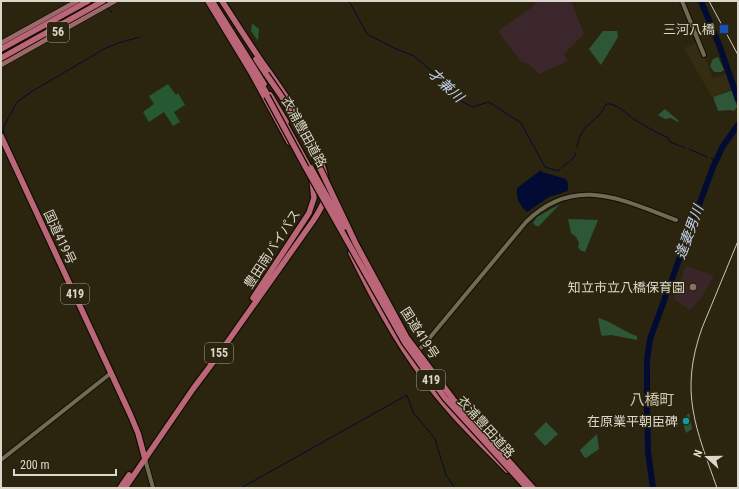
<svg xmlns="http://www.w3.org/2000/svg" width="739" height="489" viewBox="0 0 739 489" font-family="'Roboto Condensed','Noto Sans JP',sans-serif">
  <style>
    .built { fill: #352d11 }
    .industrial { fill: #3a262b }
    .education { fill: #3a2629 }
    .green { fill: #2d5736 }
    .forest { fill: #265832 }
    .water { fill: #010b33 }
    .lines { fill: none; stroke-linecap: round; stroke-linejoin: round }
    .stream { stroke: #010b33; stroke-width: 1 }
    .river { stroke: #010b33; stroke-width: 6 }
    .secondary-casing { stroke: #130e00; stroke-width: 6 }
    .primary-casing { stroke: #130e00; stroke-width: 6 }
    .highway-casing { stroke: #130e00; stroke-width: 8 }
    .secondary { stroke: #716b54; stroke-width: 4 }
    .primary { stroke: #9d686a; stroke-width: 4.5 }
    .highway { stroke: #bb6678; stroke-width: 5.5 }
    .rail { stroke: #c9c5b8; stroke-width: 1 }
    .highway-bridge-casing { stroke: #130e00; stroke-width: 8; stroke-linecap: butt }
    .highway-bridge { stroke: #bb6678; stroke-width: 5.5 }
    .transit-dot { fill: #1a4fb4; stroke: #2b2510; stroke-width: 1.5 }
    .education-dot { fill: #8d6e63; stroke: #2b2510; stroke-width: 1.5 }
    .culture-dot { fill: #0f9aa8; stroke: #2b2510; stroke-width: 1.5 }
    .labels { text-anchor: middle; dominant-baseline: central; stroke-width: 3; stroke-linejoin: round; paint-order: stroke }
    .shield { fill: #2b2510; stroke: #a6a293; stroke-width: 1 }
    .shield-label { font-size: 12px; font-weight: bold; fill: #dbd8cb }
    .poi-label { font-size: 13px; fill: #dbd8cb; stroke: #2b2510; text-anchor: end }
    .street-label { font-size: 13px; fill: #dbd8cb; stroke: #2b2510 }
    .water-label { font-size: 14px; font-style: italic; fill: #c3d3f0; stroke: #2b2510 }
    .quarter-label { font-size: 15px; fill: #cdc6ad; stroke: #2b2510 }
  </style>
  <rect width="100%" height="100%" fill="#2b2510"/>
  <path class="built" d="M698,42l15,36 13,-4 6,15 -20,8 -28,-49z"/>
  <path class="industrial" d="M538,1h33l13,33 -20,20 4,7 -29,13 -9,-9 -10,-4 -22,-30 34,-24z"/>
  <path class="education" d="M686,266l28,10 -13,22 -11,12 -16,-11z"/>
  <path class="green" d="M603,31h14l1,6 -17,28 -12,-16z
    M718,57l6,13 -3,2h-7l-4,-6 3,-7z
    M733,90l4,17 -3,4 -4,-1 -12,1 -5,-14z
    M665,109l14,12 -1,1 -7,-4 -6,1 -7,-4z
    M560,204l-21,22h-3l-3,-3 4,-6z
    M568,219l30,1 -13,32 -5,-2 -2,-3 1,-4 -3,-6 -5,-4z
    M598,318c11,2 26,14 39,18v4l-26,-5 -9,1 -1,-2z
    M689,413l3,16 -6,4 -4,-13z
    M546,422l12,12 -13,12 -11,-12z
    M597,434l2,15 -13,9 -2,-1 -4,-7z"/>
  <path class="forest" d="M252,24h1l6,5 -1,12 -7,-10z
    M168,84l8,11 2,-2 7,12 -11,7 6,10 -7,4 -9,-14 -15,10 -6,-10 11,-8 -5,-8z"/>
  <path class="water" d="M541,170l1,2 24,7 2,4v8l-19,6 -22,15c-8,-7 -11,-14 -10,-24z"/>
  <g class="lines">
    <path class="stream" d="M349,1l18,33 29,15 18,7 26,22 1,3 7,6 8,11 16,9 17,-5 32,21 24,44 13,4c6,-7 15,-9 18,-18
      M108,8l4,5
      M3,134l1,-8 13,-24 14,-10 73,-43 14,-6 22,-6
      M577,147c5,-21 8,-18 22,-32 3,-3 5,-8 7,-11 11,-2 22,12 31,17 10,6 20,12 31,17l2,4 15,6
      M689,149l18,8
      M711,158l5,4
      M241,488l166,-93 6,17 22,27 11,36 9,13"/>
    <path class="river" d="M701,1l19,46 18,53
      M653,488l-5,-36 -1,-49v-43l3,-21 63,-172 10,-21 15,-21"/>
    <defs>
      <path id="secondary" d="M682,1l22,54
        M417,352l10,-11 99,-119c49,-48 96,-22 150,-2
        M145,459l8,29
        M1,460l110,-87"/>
      <path id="primary" d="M1,43l76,-42
        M1,65l114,-64"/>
      <path id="highway" d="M208,1l43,71 38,70
        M212,1l52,83
        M1,49l87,-48
        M1,58l102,-57
        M256,59l10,15
        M260,82l10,17
        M270,95l16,27
        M283,120l27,49
        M1,136l129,278 8,19 7,26
        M351,253c21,43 43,85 72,124 24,34 55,63 84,93
        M253,298l56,-85 5,-15 -2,-18
        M120,488l9,-13
        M125,488l68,-99 21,-28 99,-140c8,-12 15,-24 13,-39 0,-10 -5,-20 -9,-29 -14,-33 -34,-62 -55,-91 -14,-20 -27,-41 -40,-61"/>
    </defs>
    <use href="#secondary" class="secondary-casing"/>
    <use href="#primary" class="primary-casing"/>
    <use href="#highway" class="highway-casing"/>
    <use href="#secondary" class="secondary"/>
    <use href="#primary" class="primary"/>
    <use href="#highway" class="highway"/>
    <path class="rail" d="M709,1l29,54
      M717,488c-21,-60 -38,-95 -15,-160l36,-87"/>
    <defs>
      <path id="highway-bridge" d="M266,74l16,23 28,50 46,97 51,94 46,61 80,89
        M267,96l39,72 99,175 40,55 82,90
        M311,168l33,59"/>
    </defs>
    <use href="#highway-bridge" class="highway-bridge-casing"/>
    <use href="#highway-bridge" class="highway-bridge"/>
  </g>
  <rect class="transit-dot" x="719" y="24" width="10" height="10" rx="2"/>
  <circle class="education-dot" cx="693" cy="287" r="4"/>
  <circle class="culture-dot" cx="686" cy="421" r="4"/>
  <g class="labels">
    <g class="shield">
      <rect x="47" y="22" width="22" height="20" rx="3"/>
      <rect x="61" y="284" width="28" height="20" rx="3"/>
      <rect x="205" y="343" width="28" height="20" rx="3"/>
      <rect x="417" y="370" width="28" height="20" rx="3"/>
    </g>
    <g class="shield-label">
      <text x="58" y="32">56</text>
      <text x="75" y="294">419</text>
      <text x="219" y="353">155</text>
      <text x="431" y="380">419</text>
    </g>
    <g class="poi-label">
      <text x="715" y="29">三河八橋</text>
      <text x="685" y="287">知立市立八橋保育園</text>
      <text x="678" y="421">在原業平朝臣碑</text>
    </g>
    <g class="street-label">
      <text transform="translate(304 132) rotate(61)">衣浦豊田道路</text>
      <text transform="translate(60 237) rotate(65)">国道419号</text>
      <text transform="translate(272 249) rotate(-57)">豊田南バイパス</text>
      <text transform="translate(420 333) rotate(57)">国道419号</text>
      <text transform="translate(486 427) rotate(48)">衣浦豊田道路</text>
    </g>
    <g class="water-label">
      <text transform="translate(446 85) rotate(43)">才兼川</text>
      <text transform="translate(689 232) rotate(-70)">逢妻男川</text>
    </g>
    <g class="quarter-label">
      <text x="652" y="400">八橋町</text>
    </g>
  </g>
  <rect width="739" height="489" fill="none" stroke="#dbd8cb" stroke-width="4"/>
  <g transform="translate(707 457) rotate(291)" stroke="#2b2510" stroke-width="3" paint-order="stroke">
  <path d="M0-3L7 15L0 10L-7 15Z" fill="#dbd8cb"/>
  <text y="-6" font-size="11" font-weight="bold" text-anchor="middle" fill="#dbd8cb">N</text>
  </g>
  <path d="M14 469v6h102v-6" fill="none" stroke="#dbd8cb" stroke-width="2"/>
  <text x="20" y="469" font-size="12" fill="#dbd8cb" stroke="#2b2510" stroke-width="3" paint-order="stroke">200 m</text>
</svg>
